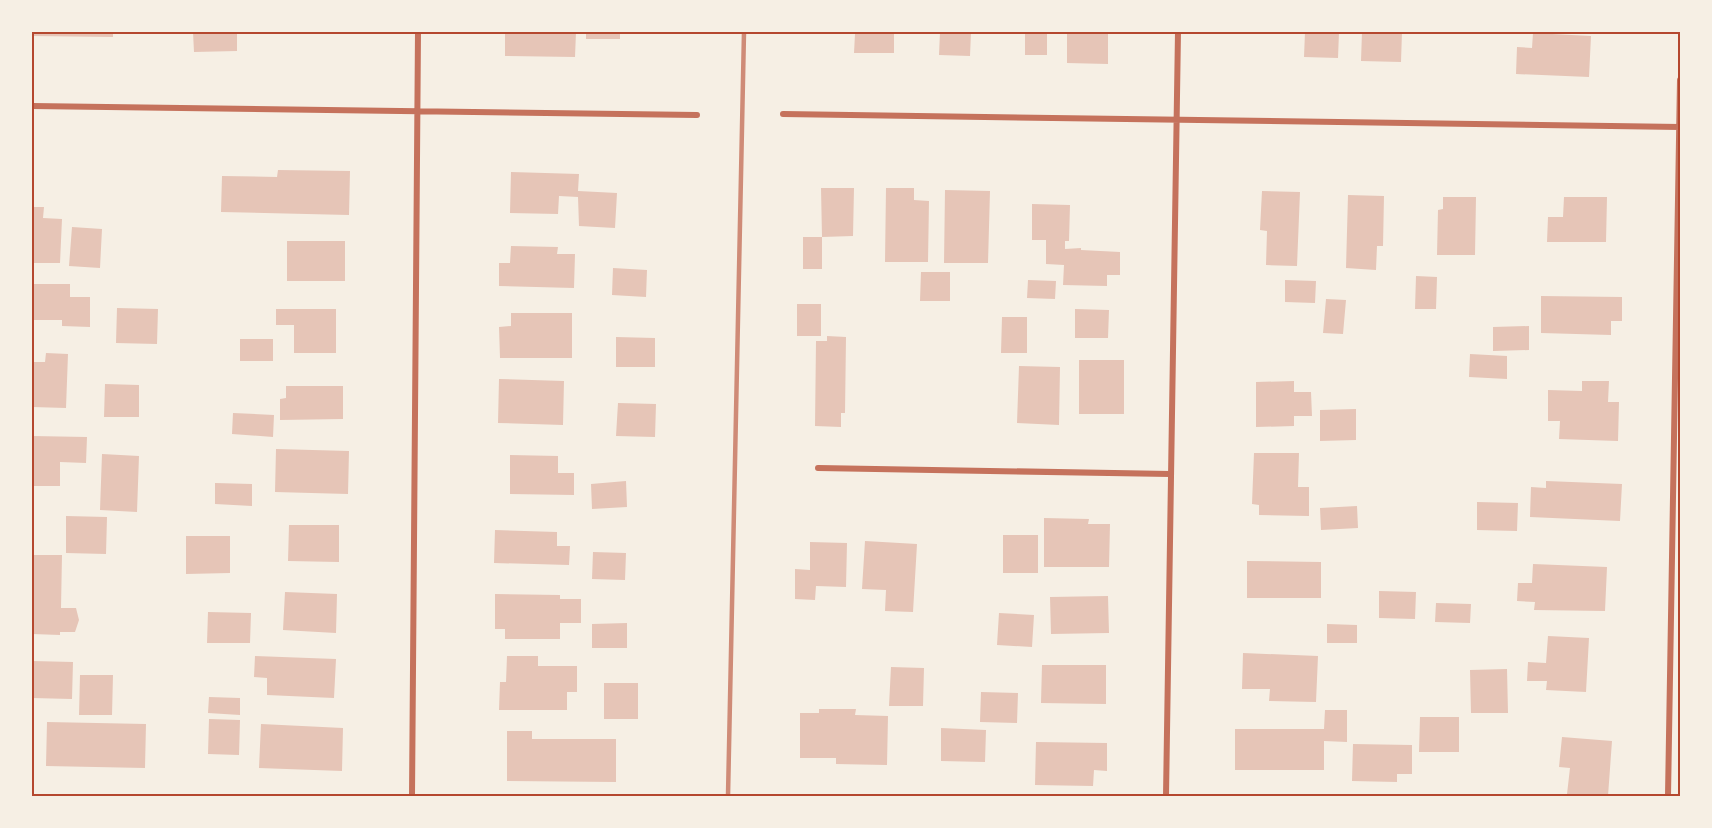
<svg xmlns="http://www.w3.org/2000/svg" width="1712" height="828" viewBox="0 0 1712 828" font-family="'Open Sans',sans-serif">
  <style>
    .building { fill: #e6c5b7 }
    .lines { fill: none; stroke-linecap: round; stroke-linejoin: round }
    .minor { stroke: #c5725c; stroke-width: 6 }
    .rail { stroke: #cf8b77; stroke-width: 4.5 }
    .neatline { fill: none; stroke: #b5482f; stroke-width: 2 }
  </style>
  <rect width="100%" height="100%" fill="#f6efe4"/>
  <path class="building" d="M32,32h81v5l-81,-1z
    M193,32h44v19l-43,1z
    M505,32h71l-1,25 -70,-1z
    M586,32h34v7h-34z
    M843,32h51v21h-40l1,-19h-12z
    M940,32h31l-1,24 -31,-1z
    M1025,32h22v23h-22z
    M1067,32h41v32l-41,-1z
    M1305,32h34l-1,26 -34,-1z
    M1362,32h40l-1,30 -40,-1z
    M1533,33l58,3 -2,41 -73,-3 1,-27 15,1z
    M278,170l72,1 -1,44 -128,-3 1,-36 55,1z
    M511,172l68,2 -1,17 39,2 -2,35 -36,-2 -1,-29 -19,-1 -1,18 -48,-1z
    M821,188h33l-1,48 -31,1z
    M886,188h28v12l15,1 -1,61h-43z
    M945,190l45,1 -2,72h-44z
    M1262,191l38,1 -3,74 -31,-1 1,-34 -7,-1z
    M1348,195l36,1 -1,50h-6l-1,24 -30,-2z
    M1443,197h33l-1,58h-38l1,-45 5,-1z
    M1564,197h43l-1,45h-59l1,-25h15z
    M1032,204l38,1 -1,36h-4v8l16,-1v2l39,2v23h-13v11l-44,-1 1,-20 -18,-1v-24h-14z
    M32,207h12l-1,11 19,1 -2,44h-28z
    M72,227l30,2 -2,39 -31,-2z
    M803,237h19v32h-19z
    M287,241h58v40h-58z
    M511,246l47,1 -1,7h18l-1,34 -75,-2v-23h11z
    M613,268l34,2 -1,27 -34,-2z
    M921,272h29v29h-30z
    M1416,276l21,1 -1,32h-21z
    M1028,280l28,1 -1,18 -28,-1z
    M1285,280l31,1 -1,22 -30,-1z
    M32,284h38v13h20v30l-28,-1v-6h-30z
    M1541,296l81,1v24h-11v14l-70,-2z
    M1326,299l20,1 -3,34 -20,-1z
    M797,304h24v32h-24z
    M117,308l41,1 -1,35 -41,-1z
    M276,309h60v44h-42v-28h-18z
    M1075,309l34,1 -1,28h-33z
    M511,313h61v45h-72l-1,-31 12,-1z
    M1002,317h25v36h-26z
    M1529,326v24l-36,1v-24z
    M827,336l19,1 -1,76h-4v14l-26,-1 1,-85h11z
    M616,337l39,1v29h-39z
    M240,339h33v22h-33z
    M46,353l22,1 -2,54 -34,-1v-45h13z
    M1470,354l37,2v23l-38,-2z
    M1079,360h45v54h-45z
    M1019,366l41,1 -1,58 -42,-2z
    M499,379l65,2 -1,44 -65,-2z
    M1294,381v11h17l1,24h-18v10l-38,1v-45z
    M1582,381h27l-1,21h11l-1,39 -59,-2 1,-18h-12v-31l34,1z
    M105,384l34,1v32h-35z
    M286,386h57v33l-63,1v-21l6,-1z
    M618,403l38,1 -1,33 -39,-1z
    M1356,409v31l-36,1v-31z
    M233,413l41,2 -1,22 -41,-3z
    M32,436l55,1 -1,26 -26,-1v24h-28z
    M276,449l73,2 -1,43 -73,-2z
    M1254,453h45l-1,34h11v29l-50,-1v-10l-7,-1z
    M102,454l37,2 -2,56 -37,-2z
    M510,455l48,1v17h16v22l-64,-1z
    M626,481l1,26 -35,2 -1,-25z
    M1546,481l76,3 -2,37 -90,-4 1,-30 15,1z
    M215,483l37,1v22l-37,-2z
    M1477,502l41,1 -1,28 -40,-1z
    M1357,506l1,22 -37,2 -1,-22z
    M66,516l41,1 -1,37 -40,-1z
    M1044,518l45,1 -1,5h22l-1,43h-65z
    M289,525h50v37l-51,-1z
    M495,530l62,2v14h13l-1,19 -75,-2z
    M1003,535h35v38h-35z
    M186,536h44v37l-44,1z
    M865,541l52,3 -4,68 -28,-1 1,-21 -24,-1z
    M810,542l37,1 -1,44 -30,-1 -1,14 -20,-1v-30l15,1z
    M593,552l33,1 -1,27 -33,-1z
    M32,555h30l-1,53h15l3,12 -4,12h-15v3l-28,-1z
    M1247,561l74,1v36h-74z
    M1533,564l74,3 -2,44 -71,-1 1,-8 -18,-1 1,-18h14z
    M1379,591l37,1 -1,27 -36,-1z
    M285,592l52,2 -1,39 -53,-3z
    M495,594l65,1v4h21v24h-21v16h-55v-10h-10z
    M1108,596l1,37 -58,1 -1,-37z
    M1436,603l35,1 -1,19 -35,-1z
    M208,612l43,1 -1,30h-43z
    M999,613l35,2 -2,32 -35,-2z
    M627,623v25h-35v-24z
    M1327,624l30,1v18h-30z
    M1548,636l41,2 -3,54 -40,-2 1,-9h-20l1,-19 18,1z
    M1243,653l75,3 -2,46 -47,-1 1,-12h-28z
    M255,656l81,3 -2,39 -67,-3v-17l-13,-1z
    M507,656h31v10h39v26h-10v18h-68l1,-28h6z
    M32,661l41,1 -1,37 -40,-1z
    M1042,665h64v39l-65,-1z
    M891,667l33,1 -1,38h-34z
    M1507,669l1,44h-37l-1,-43z
    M80,675h33l-1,40h-33z
    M604,683h34v36h-34z
    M981,692l37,1 -1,30 -37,-1z
    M209,697l31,1v17l-32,-2z
    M819,709h37l-1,6 33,1 -1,49 -51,-1v-6h-36v-45h19z
    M1325,710h22v32l-23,-1v29h-89v-41h89z
    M1420,717h39v35h-40z
    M209,719l31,1 -1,35 -31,-1z
    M47,722l99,2 -1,44 -99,-2z
    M261,724l82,4 -1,43 -83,-3z
    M941,728l45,2 -1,32 -44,-1z
    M507,731h25v8h84v43l-109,-1z
    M1562,737l50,4 -4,55 -41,-2 3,-26 -11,-1z
    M1036,742l71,1v28l-13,-1 -1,16 -58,-1z
    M1353,744l59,1v29h-15v8l-45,-1z"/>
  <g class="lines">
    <path class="minor" d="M32,106l665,9
      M783,114l897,13
      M818,468l352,6
      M412,796l6,-764
      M1166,796l12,-764
      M1668,796l12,-716"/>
    <path class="rail" d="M728,796l16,-764"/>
  </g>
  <rect width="1712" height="828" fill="none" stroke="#f6efe4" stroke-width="66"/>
  <rect x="33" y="33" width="1646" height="762" class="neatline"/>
</svg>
